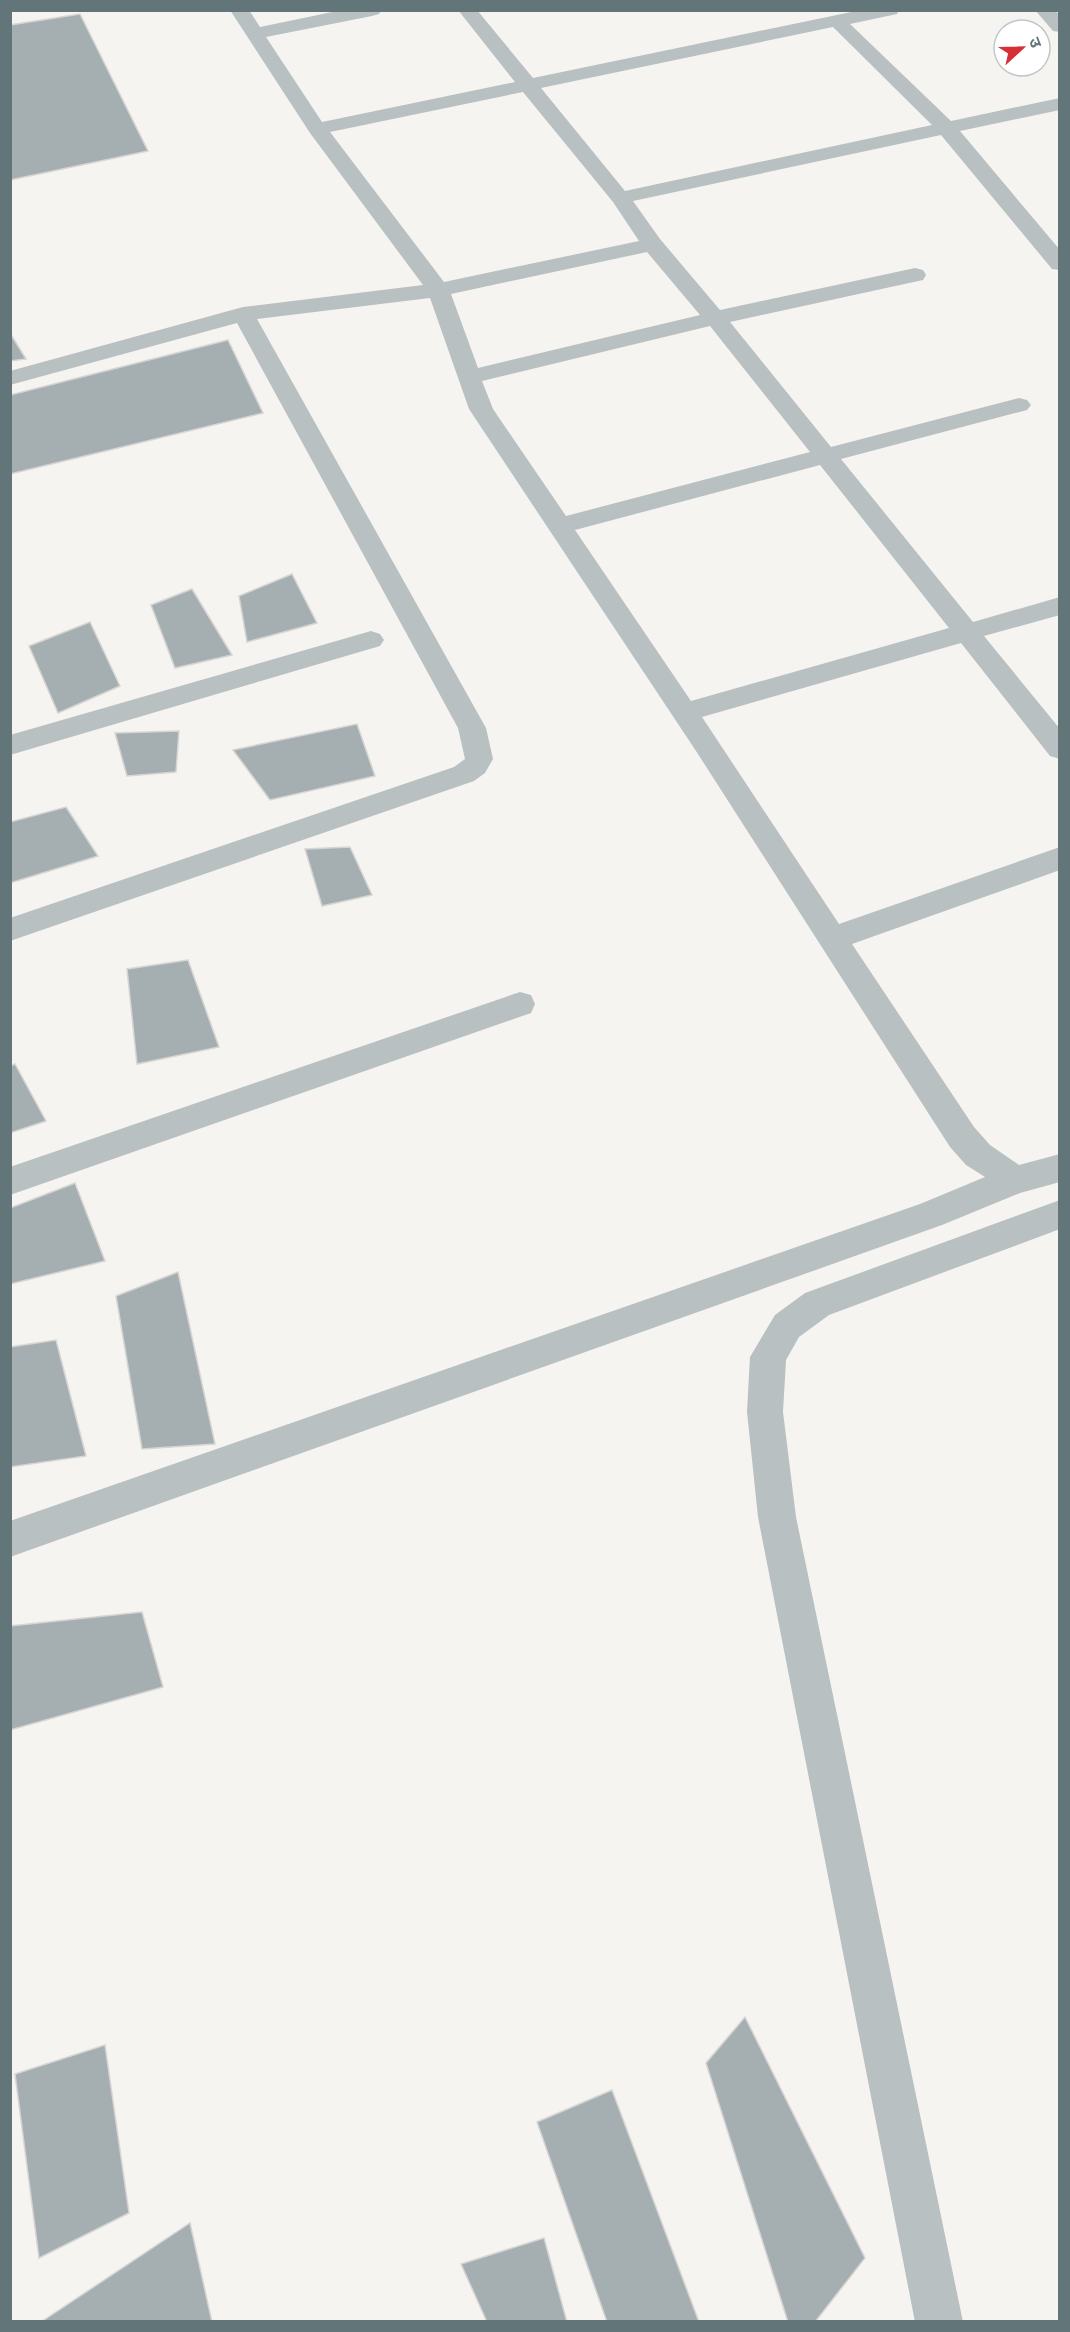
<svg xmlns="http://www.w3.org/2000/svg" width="1070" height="2332" viewBox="0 0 1070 2332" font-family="'Open Sans','Noto Sans Devanagari',sans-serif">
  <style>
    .building { fill: #a5afb1; stroke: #d6d5d4; stroke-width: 1.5 }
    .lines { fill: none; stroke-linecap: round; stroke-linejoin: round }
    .minor { fill: #b9c0c1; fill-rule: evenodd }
  </style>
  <rect width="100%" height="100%" fill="#f5f4f1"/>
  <path class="building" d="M80,14l68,137 -138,29v-155z
    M10,333l16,26 -16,2z
    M228,340l35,73 -253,61v-79z
    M292,574l25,49 -70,19 -8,-46z
    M192,589l40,66 -57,13 -24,-63z
    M90,622l30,64 -62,27 -29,-67z
    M357,724l18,52 -105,24 -37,-50z
    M179,731l-3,41 -49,4 -12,-43z
    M66,807l32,49 -88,27v-61z
    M350,847l22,48 -50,11 -17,-57z
    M188,960l31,87 -82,17 -10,-95z
    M15,1064l31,57 -36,12v-67z
    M75,1183l30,78 -95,23v-76z
    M178,1272l37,172 -73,5 -26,-153z
    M56,1340l30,116 -76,11v-120z
    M142,1612l21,75 -153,43v-104z
    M745,2017l120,241 -50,64h-27l-82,-259z
    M105,2045l24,168 -90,45 -24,-184z
    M612,2090l87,232h-92l-70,-200z
    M190,2223l22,99h-171z
    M544,2238l23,84h-80l-26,-58z"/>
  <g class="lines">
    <path class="minor" d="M230,10h19l11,17 82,-17h39l-2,4 -7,2 -106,21 56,85 193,-40 -57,-72h19l56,68 328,-68h38l-2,4 -47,10 101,97 109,-23v12l-100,21 100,119v20l-8,-1 -111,-134 -308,66 27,38 60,71 195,-42 8,2 3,5 -3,5 -193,42 101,125 188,-49 8,2 4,5 -4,5 -186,49 132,163 87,-25v18l-76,21 76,93v30l-10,-3 -89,-113 -259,74 137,207 221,-77v23l-208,74 122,183 16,18 29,20 41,-11v28l-40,11 -78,32 -932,332v-36l910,-317 65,-27 -19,-12 -16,-18 -252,-393 -229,-345 -39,-111 -173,21 229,409 7,31 -8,14 -11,8 -464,160v-23l444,-151 11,-8 -7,-31 -221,-405 -227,62v-14l233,-64 180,-22 -113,-152zM833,27l99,98 -307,66 -84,-103zM523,92l90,110 26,39 -195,41 -114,-150zM647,252l53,63 -222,53 -27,-74zM710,326l100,126 -244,64 -73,-107 -11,-28zM820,465l129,163 -258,73 -116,-171z
      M1035,10h20l5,6v16l-7,-1z
      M371,631l9,3 4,6 -4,6 -370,109v-20z
      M520,992l11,3 4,9 -4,9 -521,182v-28z
      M1060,1200v29l-231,86 -30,22 -13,23 -3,52 13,105 167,805h-48l-157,-805 -11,-105 3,-55 25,-42 30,-22z"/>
  </g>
  <rect width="1070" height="2332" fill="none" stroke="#62767a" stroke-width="24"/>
  <g transform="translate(1022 48) rotate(68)"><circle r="28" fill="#ffffff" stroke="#c0c8ca" stroke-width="1.5"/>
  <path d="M0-4.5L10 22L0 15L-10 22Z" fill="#d62f36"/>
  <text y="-9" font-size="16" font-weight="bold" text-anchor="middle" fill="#62767a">उ</text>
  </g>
</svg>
